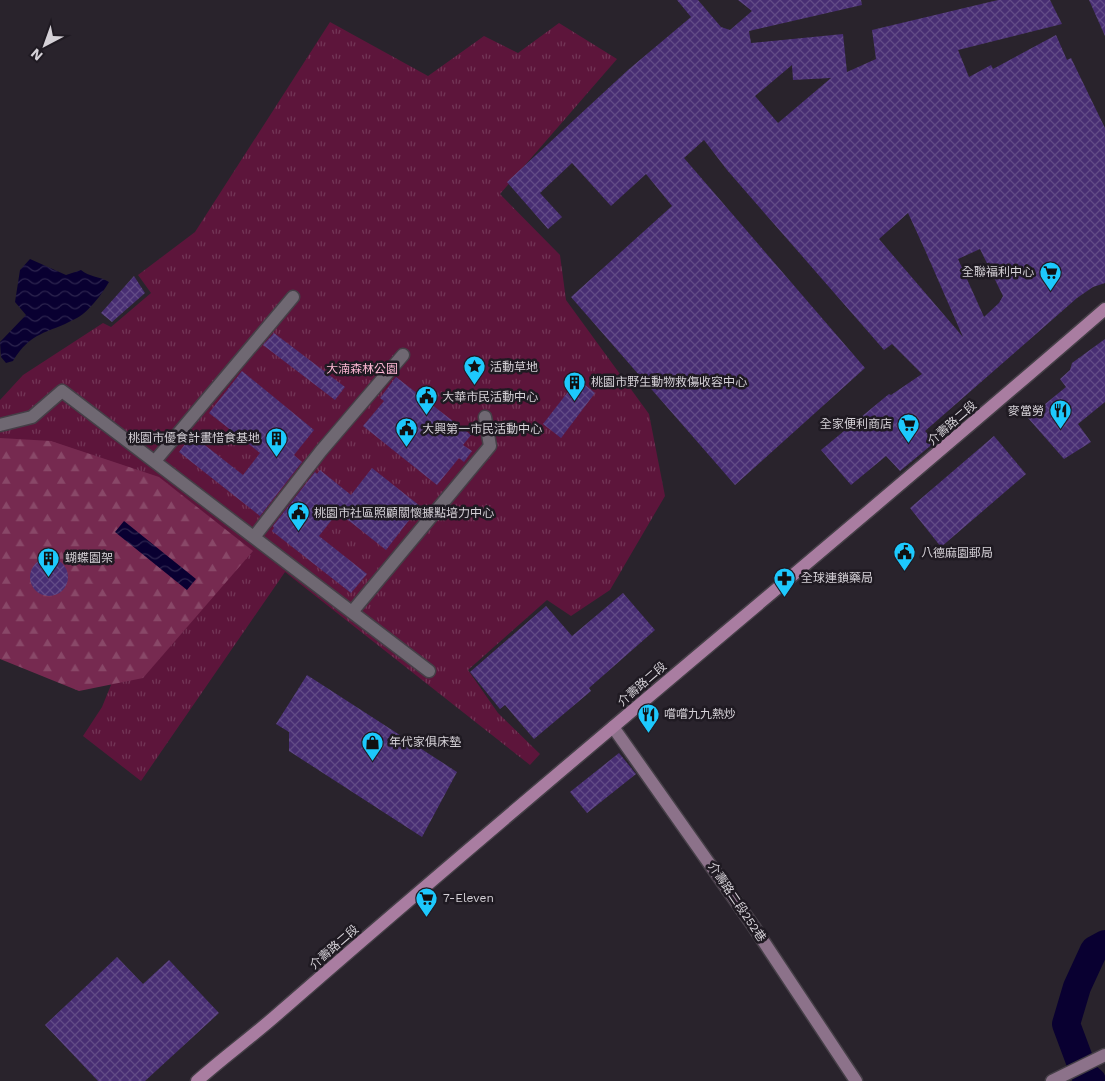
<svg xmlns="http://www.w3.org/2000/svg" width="1105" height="1081" viewBox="0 0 1105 1081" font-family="'Work Sans','Noto Sans TC',sans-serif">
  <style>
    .grass { fill: url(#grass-tufts) }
    .forest { fill: url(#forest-firs) }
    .water { fill: url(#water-waves) }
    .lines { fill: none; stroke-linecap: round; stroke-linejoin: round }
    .river { stroke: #090031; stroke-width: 28 }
    .building { fill: url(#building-cross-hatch); fill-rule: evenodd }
    .street-casing { stroke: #453f47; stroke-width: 15 }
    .secondary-casing { stroke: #453f47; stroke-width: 15 }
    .primary-casing { stroke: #453f47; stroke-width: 15 }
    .street { stroke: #6f6872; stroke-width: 12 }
    .secondary { stroke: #8c728a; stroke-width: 12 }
    .primary { stroke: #a97da1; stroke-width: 12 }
    .labels { text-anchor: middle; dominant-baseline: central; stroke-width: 5; stroke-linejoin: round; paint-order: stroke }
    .poi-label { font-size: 12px; fill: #d5d1d7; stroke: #1f1a22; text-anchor: start }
    .park-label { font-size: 12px; fill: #fdb8d4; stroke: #1f1a22 }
    .street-label { font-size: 12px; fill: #d5d1d7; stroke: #1f1a22 }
  </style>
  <defs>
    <pattern id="grass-tufts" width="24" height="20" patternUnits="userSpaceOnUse" patternTransform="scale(1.25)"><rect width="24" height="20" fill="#5d153b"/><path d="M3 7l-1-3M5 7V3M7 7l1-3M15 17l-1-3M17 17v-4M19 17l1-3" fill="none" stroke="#733657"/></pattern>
    <pattern id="forest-firs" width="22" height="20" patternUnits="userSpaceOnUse" patternTransform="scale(1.25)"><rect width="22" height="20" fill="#762a50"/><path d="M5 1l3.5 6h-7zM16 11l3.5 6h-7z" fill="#894868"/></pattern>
    <pattern id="water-waves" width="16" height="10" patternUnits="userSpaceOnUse" patternTransform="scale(1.25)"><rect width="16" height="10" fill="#090031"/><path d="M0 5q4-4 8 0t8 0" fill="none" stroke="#2c244e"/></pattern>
    <pattern id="building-cross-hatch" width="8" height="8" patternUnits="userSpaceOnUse" patternTransform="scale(1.25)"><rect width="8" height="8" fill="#482e73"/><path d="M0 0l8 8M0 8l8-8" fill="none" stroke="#624b86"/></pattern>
  </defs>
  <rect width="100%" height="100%" fill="#29232c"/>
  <path class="grass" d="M330,22l98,54 56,-40 34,17 41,-30 58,36 -117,135 60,61 6,45 83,114 16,82 -55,94 -39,26 -24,-16 -79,70 30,43 42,41 -10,11 -245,-193 -144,209 -58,-45 19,-29 11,-27 -113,-50v-230l23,-25 80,-52 8,4 40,-34 -13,-18 57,-43z"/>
  <path class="forest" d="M0,438l51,3 108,36 94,74 -110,127 -64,13 -79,-32z"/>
  <path class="water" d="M30,259l36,16 15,-5c8,7 18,6 28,12 -7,12 -21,31 -34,37 -28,15 -44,12 -62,42l-7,2 -5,-6 -1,-15 26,-27 -11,-13 5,-32z
    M124,521l72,58 -9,11 -72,-58z"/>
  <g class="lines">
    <path class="river" d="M1092,1081l-7,-6 -19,-51 11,-37 17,-37 11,-6"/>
  </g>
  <path class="building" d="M677,0h21l23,27 9,3 22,-19 -14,-11h123l1,5 -113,26 2,12 92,-9 4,38 29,-13 -4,-29 126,-30h52l12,24 -104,26 11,27 22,-12 2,4 63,-34 11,25 4,-2 34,70v155l-12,4 -16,11 -152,133 10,11 -35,29 -14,-15 -35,29 -30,-35 68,-56 2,1 31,-21 -30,-30 -8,6 -157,-180 -23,-30 -20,18 181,210 -130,117 -164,-188 101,-91 -26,-32 -35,32 -39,-43 -32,30 22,24 -14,12 -41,-47 121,-112 63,-53zM792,65l1,15 38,-2 -53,45 -23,-27zM908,213l17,37 38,87 -84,-98zM980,249l23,47 -4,7 -15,14 -26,-58z
    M1089,0h16v36z
    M134,276l11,17 -33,29 -11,-9z
    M274,333l71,54 -10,13 -72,-55z
    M1105,339v63l-27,22 13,18 -27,17 -36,-41 38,-31 -6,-8 10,-9 2,-7z
    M242,371l72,59 -20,25 8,7 -42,54 -81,-64 13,-17 51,40 17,-22 -51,-40z
    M396,377l75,58 -8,10 9,6 -8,11 -5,-4 -22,27 -74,-59 21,-25 -4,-3z
    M578,379l17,14 -34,45 -18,-14z
    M994,436l32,38 -85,73 -31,-39z
    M372,468l48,38 -34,44 -48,-38 -19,24 48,38 -16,19 -79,-62 2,-3 -1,-2 42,-54 2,2 3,-4 31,25z
    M30 577a19 19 0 1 1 38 0a19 19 0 1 1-38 0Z
    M623,593l32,37 -66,58 2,3 -57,48 -29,-34 -5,4 -30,-37 76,-66 26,30z
    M307,675l150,97 -35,65 -133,-86v-19l-13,-8z
    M619,753l17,21 -49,39 -17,-21z
    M117,957l26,27 26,-24 50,53 -74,68h-47l-53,-56z"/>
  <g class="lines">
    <defs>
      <path id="street" d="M0,425l32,-8 30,-26 367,280
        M155,461l138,-164
        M254,537l67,-86 82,-96
        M352,612l138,-166 -5,-29"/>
      <path id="secondary" d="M613,727l141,200 102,154
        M1052,1081l53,-26"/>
      <path id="primary" d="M197,1081c27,-24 56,-45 83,-69 272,-238 552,-466 825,-703"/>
    </defs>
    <use href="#street" class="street-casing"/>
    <use href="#secondary" class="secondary-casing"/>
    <use href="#primary" class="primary-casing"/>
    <use href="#street" class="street"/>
    <use href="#secondary" class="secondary"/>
    <use href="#primary" class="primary"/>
  </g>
  <defs>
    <symbol id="supermarket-pin" viewBox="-11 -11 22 30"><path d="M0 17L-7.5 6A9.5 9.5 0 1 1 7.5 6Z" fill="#1dc9fd" stroke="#1f1a22"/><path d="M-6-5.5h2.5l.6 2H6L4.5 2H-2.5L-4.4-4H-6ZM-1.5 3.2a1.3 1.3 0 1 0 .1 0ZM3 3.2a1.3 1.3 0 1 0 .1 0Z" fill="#111"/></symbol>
    <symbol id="sight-pin" viewBox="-11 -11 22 30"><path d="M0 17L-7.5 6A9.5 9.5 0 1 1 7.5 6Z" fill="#1dc9fd" stroke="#1f1a22"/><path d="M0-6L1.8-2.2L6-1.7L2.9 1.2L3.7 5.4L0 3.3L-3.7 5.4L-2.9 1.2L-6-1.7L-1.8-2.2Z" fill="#111"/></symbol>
    <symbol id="building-pin" viewBox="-11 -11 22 30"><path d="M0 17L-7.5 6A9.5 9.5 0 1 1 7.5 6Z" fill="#1dc9fd" stroke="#1f1a22"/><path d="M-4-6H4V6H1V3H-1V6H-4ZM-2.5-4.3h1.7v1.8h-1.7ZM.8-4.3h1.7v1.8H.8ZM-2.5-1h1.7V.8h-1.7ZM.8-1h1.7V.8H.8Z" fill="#111"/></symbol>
    <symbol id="civic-pin" viewBox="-11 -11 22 30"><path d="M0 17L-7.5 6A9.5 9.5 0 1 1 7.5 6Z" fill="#1dc9fd" stroke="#1f1a22"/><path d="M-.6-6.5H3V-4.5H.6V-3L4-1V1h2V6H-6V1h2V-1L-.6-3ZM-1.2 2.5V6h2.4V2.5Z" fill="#111"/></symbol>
    <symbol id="restaurant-pin" viewBox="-11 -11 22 30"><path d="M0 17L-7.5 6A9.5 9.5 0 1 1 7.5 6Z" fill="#1dc9fd" stroke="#1f1a22"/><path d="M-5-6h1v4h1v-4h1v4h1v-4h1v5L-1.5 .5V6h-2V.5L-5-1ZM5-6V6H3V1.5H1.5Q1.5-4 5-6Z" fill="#111"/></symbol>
    <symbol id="pharmacy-pin" viewBox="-11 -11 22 30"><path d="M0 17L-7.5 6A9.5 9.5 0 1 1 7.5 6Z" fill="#1dc9fd" stroke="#1f1a22"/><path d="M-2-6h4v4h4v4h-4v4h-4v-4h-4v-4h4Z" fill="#111"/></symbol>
    <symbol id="shop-pin" viewBox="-11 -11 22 30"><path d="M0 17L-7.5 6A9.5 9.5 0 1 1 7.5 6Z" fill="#1dc9fd" stroke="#1f1a22"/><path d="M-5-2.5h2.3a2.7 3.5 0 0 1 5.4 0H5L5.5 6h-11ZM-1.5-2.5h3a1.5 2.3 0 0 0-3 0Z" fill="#111"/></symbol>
  </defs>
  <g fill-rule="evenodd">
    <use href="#supermarket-pin" x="1038" y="260" width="25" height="34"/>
    <use href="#sight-pin" x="462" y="354" width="25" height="34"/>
    <use href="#building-pin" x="562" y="370" width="25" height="34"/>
    <use href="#civic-pin" x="414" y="384" width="25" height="34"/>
    <use href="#restaurant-pin" x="1048" y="398" width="25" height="34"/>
    <use href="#supermarket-pin" x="896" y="412" width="25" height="34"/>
    <use href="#civic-pin" x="394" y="416" width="25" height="34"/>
    <use href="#building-pin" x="264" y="426" width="25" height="34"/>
    <use href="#civic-pin" x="286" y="500" width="25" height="34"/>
    <use href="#civic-pin" x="892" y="540" width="25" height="34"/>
    <use href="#building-pin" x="36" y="546" width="25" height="34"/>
    <use href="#pharmacy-pin" x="772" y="566" width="25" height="34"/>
    <use href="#restaurant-pin" x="636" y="702" width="25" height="34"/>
    <use href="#shop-pin" x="360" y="730" width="25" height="34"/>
    <use href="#supermarket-pin" x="414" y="886" width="25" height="34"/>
  </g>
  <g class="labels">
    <g class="poi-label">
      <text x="1034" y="272" text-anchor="end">全聯福利中心</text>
      <text x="490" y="367">活動草地</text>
      <text x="591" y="382">桃園市野生動物救傷收容中心</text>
      <text x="442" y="397">大華市民活動中心</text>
      <text x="1044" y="411" text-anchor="end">麥當勞</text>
      <text x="892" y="424" text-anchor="end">全家便利商店</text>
      <text x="422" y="429">大興第一市民活動中心</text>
      <text x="260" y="438" text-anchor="end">桃園市優食計畫惜食基地</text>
      <text x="314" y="513">桃園市社區照顧關懷據點培力中心</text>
      <text x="921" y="553">八德麻園郵局</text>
      <text x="65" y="558">蝴蝶園架</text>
      <text x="801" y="578">全球連鎖藥局</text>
      <text x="664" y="714">嚐嚐九九熱炒</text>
      <text x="389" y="742">年代家俱床墊</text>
      <text x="443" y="898">7-Eleven</text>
    </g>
    <g class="park-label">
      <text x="362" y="369">大湳森林公園</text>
    </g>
    <g class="street-label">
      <text transform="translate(952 423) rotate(-41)">介壽路二段</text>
      <text transform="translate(642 684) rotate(-41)">介壽路二段</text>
      <text transform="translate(737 902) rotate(56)">介壽路二段252巷</text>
      <text transform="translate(334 947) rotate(-41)">介壽路二段</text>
    </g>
  </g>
  <g transform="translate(45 45) rotate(221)" stroke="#1f1a22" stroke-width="4" paint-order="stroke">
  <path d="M0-4L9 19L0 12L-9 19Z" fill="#d5d1d7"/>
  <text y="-8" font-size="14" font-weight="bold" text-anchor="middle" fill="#d5d1d7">N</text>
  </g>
</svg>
